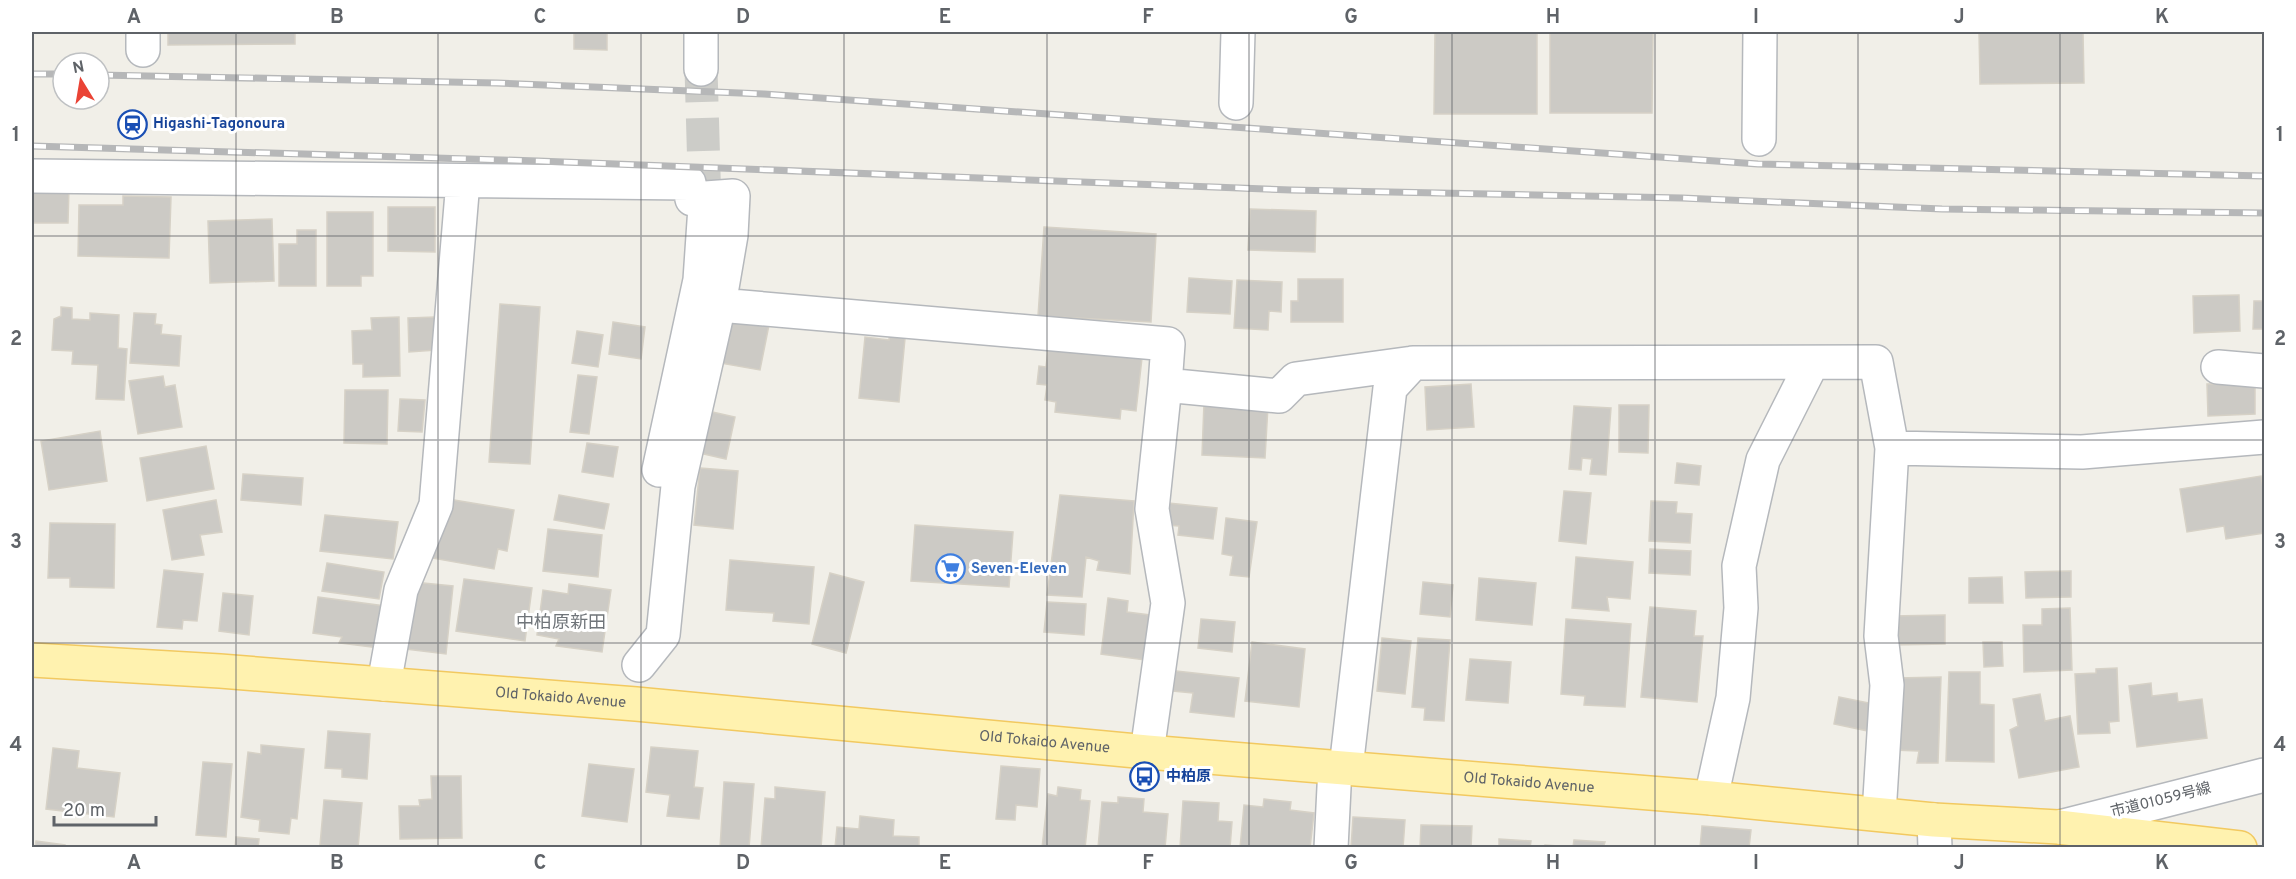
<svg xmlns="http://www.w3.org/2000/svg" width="2296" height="879" viewBox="0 0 2296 879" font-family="Overpass,'Noto Sans JP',sans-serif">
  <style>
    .building { fill: #cccac5; stroke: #d6d1c6; stroke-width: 1.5 }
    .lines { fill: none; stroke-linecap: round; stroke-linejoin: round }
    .minor-tunnel { stroke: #ccccc8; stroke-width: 33; stroke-dasharray: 33 16; stroke-linecap: butt }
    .minor-casing { stroke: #b5b8bc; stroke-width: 36 }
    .major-casing { stroke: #f2c960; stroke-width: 36 }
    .minor { stroke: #fff; stroke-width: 33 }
    .major { stroke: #fff2af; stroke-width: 33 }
    .rail-casing { stroke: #b6b7b8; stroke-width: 7 }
    .rail { stroke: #fff; stroke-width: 4.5; stroke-dasharray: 14; stroke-linecap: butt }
    .grid { fill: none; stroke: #5f6368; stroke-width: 1.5; stroke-opacity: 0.55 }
    .labels { text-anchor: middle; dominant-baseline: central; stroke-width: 6; stroke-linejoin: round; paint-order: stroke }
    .transit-label { font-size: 15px; font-weight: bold; fill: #164399; stroke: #fff; text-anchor: start }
    .shop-label { font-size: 15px; font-weight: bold; fill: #366cbe; stroke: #fff; text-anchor: start }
    .street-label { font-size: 15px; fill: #5f6368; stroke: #fff }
    .quarter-label { font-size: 18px; fill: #70757a; stroke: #fff }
    .neatline { fill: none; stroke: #5f6368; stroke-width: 2 }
    .grid-label { font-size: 20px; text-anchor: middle; font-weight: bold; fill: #5f6368 }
  </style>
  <rect width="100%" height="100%" fill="#f1efe8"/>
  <path class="building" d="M168,32h127v12l-127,1z
    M574,32h33v18l-33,-1z
    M1435,32h102v82h-103z
    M1550,32h103l-1,81h-102z
    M1979,32h104l1,51 -104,1z
    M32,187h37l-1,36h-36z
    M123,196l48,1 -2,61 -91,-2 1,-51h44z
    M388,207h47v45l-47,-1z
    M1250,209l66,2 -1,41 -67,-2z
    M327,212h46v64h-12v10h-34z
    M272,219l2,62 -64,2 -2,-62z
    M1044,227l112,7 -5,88 -113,-6z
    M297,230h19v56h-37v-42h18z
    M1189,278l43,3 -2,33 -43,-2z
    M1298,279h45v43h-52v-21h7z
    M1237,280l45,2 -1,30 -12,-1 -1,19 -34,-2z
    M2239,295l1,36 -46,2 -1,-37z
    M2254,301h10v28h-11z
    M500,304l40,3 -10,157 -41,-2z
    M61,307l11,1v11l18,1v-7l29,2 -1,33 9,1 -3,51 -28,-1 2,-34 -26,-1 1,-13 -21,-1 2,-31 7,-3z
    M134,313l22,1 -1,10 7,1 -1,9 20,2 -2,30 -49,-3z
    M399,317l1,59 -37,1v-13h-10l-1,-33 20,-1 -1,-12z
    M435,317l1,33 -27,2 -1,-34z
    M728,317l41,8 -9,45 -40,-7z
    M613,322l32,5 -4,32 -32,-5z
    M890,327l16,1 -7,74 -40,-4 6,-61 24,3z
    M577,331l26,4 -5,32 -26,-4z
    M1048,349l94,9 -6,53 -15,-2 -1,10 -65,-7 1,-10 -11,-2 2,-15 -10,-1 2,-18 7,1z
    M578,375l19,2 -8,57 -19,-2z
    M163,376l2,11 10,-2 7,42 -44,7 -9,-53z
    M2255,383v31l-47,2 -1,-32z
    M1471,384l3,43 -47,3 -2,-43z
    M345,390h43l-1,54 -43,-1z
    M400,399l25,1 -3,32 -24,-1z
    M1204,403l64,3 -3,52 -63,-3z
    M1619,405h30l-1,48 -29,-1z
    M1574,406l37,2 -5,67 -16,-1 2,-15 -10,-1 -1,12 -12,-1z
    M708,411l27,6 -9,42 -27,-6z
    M100,431l7,50 -58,9 -8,-49z
    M587,443l31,4 -5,30 -31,-5z
    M206,446l8,43 -67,12 -7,-43z
    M1677,463l24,3 -2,19 -24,-2z
    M700,468l38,3 -5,58 -39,-4z
    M243,474l60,4 -2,27 -60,-5z
    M2261,476l3,18v39l-38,6 -2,-13 -37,6 -7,-43z
    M1564,491l27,2 -5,51 -27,-3z
    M559,495l50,9 -5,25 -50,-9z
    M1060,495l74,6 -4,73 -33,-4 2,-9 -13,-4 -4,40 -35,-2z
    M442,498l72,12 -7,41 -9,-2 -4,20 -62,-11z
    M216,500l6,32 -22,3 4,20 -32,5 -9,-50z
    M1651,501l26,1 -1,11 16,1 -2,29 -41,-2z
    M1168,503l49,5 -4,31 -35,-4 1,-9 -13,-1z
    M325,515l73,7 -5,37 -73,-8z
    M1226,518l31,4 -8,55 -19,-2 3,-19 -11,-2z
    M50,523l65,1 -1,64 -44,-1v-9h-22z
    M915,525l98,7 -4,55 -98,-6z
    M548,529l54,6 -4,42 -55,-6z
    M1650,549l41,2 -1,24 -41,-2z
    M1576,557l57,5 -3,37 -23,-2 2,14 -37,-3z
    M730,560l84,7 -5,57 -36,-3 1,-8 -48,-3z
    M327,563l57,9 -5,27 -57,-8z
    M164,570l39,4 -6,47 -14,-1 -1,9 -25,-2z
    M2071,571v26l-45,1 -1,-26z
    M830,573l34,9 -18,71 -34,-9z
    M2002,577l1,26h-34v-25z
    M1479,578l57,5 -4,42 -56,-5z
    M464,579l68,9 -7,53 -69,-10z
    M413,582l40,4 -7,68 -40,-5z
    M1423,582l30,3 -3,32 -30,-3z
    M569,584l42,6 -9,62 -46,-6 3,-7 -22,-4 6,-45 25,4z
    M223,593l30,3 -4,39 -30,-4z
    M318,597l67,9 -6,42 -40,-5 3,-6 -29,-4z
    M1108,598l20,3 -1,11 23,3 -5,45 -44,-6z
    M1047,602l39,2 -2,31 -40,-3z
    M1650,607l46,4 -2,25h9l-6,66 -56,-5z
    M2070,608l2,62 -48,2 -1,-47h19v-16z
    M1945,615v29l-52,1 -1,-29z
    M1201,619l34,3 -3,30 -34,-4z
    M1566,619l65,5 -6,83 -41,-2 1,-9 -24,-2z
    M1382,638l29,3 -6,53 -28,-3z
    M1418,638l32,2 -6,81 -20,-1 1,-12 -13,-1z
    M1252,642l53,7 -6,58 -54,-6z
    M1983,642h19l1,24 -19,1z
    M1470,659l41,3 -3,41 -42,-3z
    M2117,668l2,53 -10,1 1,11 -32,1 -3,-60 21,-1v-4z
    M1176,671l63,7 -5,39 -44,-5 3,-19 -20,-2z
    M1949,672h31v32l14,1v57l-48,-1z
    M1941,677l-3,86h-21l2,-12 -26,-1 5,-72z
    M2151,683l1,13 25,-3 1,9 24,-3 5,39 -70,9 -8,-61z
    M2040,694l5,27 25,-5 9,51 -60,11 -9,-48 8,-4 -5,-27z
    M1839,697l35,7 -6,27 -34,-7z
    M328,731l42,3 -3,45 -25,-2v-8l-17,-1z
    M261,745l43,4 -7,70 -6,-1 -2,16 -30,-3 1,-11 -19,-3 7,-65 13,2z
    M651,747l47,4 -4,36 9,1 -4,31 -32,-3 3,-21 -24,-3z
    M53,748l26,3 -2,17 43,5 -6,44 -68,-8z
    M203,762l29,2 -6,73 -30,-2z
    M589,764l45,5 -7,53 -45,-6z
    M1001,766l39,3 -3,38 -21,-2 -1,15 -19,-1z
    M431,776h30l1,62 -62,1 -1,-33h21l-1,-6 13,-1z
    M724,782l30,2 -5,64h-29z
    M775,787l50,5 -4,56h-60l4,-50 10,1z
    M1058,787l23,3 -1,10 10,1 -5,47h-43l6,-54 9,2z
    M1118,797l26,2 -1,13 25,2 -3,34h-67l4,-46 16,1z
    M1264,799l27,3 -1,8 24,3 -4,35h-70l4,-43 19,2z
    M324,800l38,3 -4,45 -38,-3z
    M1183,801l36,2 -1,18 14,1 -2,26h-50z
    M860,816l34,4 -1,16 26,1v11h-84l2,-21 22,2z
    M1353,817l52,3 -2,28h-52z
    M1421,825l51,1 -1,22h-51z
    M1702,826l49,4 -2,18h-49z
    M236,837l23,2 -1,9h-23z
    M1499,839l32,2 -1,7h-31z
    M1574,840l31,2 -2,6h-58v-3l28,2z
    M36,841l29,4v3h-30z"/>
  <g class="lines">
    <path class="minor-tunnel" d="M701,69l4,138"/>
    <defs>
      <path id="minor" d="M143,32v18
        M701,32v37
        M1236,103l2,-71
        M1759,139l1,-107
        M32,176l657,7 3,16 41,-3 -2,39 -12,70 -41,181 -15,149 -24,30
        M719,305l449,39 -3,41 114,11 17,-17 117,-16
        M2218,367l46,4
        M659,470l41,-190 5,-73
        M384,684l17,-94 35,-85 27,-324
        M1147,752l21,-149 -16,-94 13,-124
        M1346,768l44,-380 23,-25 463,-1 16,86 190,4 182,-15
        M1711,798l22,-100 8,-90 -2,-42 24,-106 49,-97
        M1879,814l8,-129 -6,-49 11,-188
        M1934,820l1,28
        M2060,827l204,-52
        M1331,848l4,-81"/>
      <g id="major">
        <path id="s1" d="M32,660l188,11 416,33 511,48 564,46 223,22 124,7 182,21"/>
      </g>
    </defs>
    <use href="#minor" class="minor-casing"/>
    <use href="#major" class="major-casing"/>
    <use href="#minor" class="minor"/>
    <use href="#major" class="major"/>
    <defs>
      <path id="rail" d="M32,74h31
        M99,75l398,8 267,11 994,70 506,12
        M32,146l506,15 753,29 391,8 260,11 322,4"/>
    </defs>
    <use href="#rail" class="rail-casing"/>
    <use href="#rail" class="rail"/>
  </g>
  <path class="grid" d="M236,32v816M438,32v816M641,32v816M844,32v816M1047,32v816M1249,32v816M1452,32v816M1655,32v816M1858,32v816M2060,32v816M32,236h2232M32,440h2232M32,643h2232"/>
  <defs>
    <symbol id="station-ring" viewBox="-11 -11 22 22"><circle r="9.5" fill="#fff" stroke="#1a4fb4" stroke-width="1.5"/><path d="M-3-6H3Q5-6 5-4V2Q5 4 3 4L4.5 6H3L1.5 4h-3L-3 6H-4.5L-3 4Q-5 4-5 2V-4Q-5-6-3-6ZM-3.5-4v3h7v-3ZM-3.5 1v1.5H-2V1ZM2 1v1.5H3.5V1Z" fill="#1a4fb4"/></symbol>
    <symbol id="supermarket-ring" viewBox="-11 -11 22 22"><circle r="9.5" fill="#fff" stroke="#3f7fe0" stroke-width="1.5"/><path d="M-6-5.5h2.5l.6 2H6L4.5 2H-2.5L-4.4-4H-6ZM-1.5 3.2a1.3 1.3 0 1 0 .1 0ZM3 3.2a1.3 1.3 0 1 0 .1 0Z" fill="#3f7fe0"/></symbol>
    <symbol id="bus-ring" viewBox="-11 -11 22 22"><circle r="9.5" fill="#fff" stroke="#1a4fb4" stroke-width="1.5"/><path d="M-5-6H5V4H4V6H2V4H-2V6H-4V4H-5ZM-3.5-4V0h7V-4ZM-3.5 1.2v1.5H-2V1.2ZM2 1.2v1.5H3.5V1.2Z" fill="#1a4fb4"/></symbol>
  </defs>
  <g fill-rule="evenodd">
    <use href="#station-ring" x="116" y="108" width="33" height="33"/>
    <use href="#supermarket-ring" x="934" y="552" width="33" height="33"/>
    <use href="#bus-ring" x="1128" y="760" width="33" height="33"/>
  </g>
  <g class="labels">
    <g class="transit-label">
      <text x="153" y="124">Higashi-Tagonoura</text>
      <text x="1166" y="777">中柏原</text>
    </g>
    <g class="shop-label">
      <text x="971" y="569">Seven-Eleven</text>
    </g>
    <g class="street-label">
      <text stroke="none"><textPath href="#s1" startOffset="530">Old Tokaido Avenue</textPath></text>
      <text stroke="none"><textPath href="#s1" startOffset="1016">Old Tokaido Avenue</textPath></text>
      <text stroke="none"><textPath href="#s1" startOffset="1502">Old Tokaido Avenue</textPath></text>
      <text transform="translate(2161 801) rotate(-14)">市道01059号線</text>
    </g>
    <g class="quarter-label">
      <text x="561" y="623">中柏原新田</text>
    </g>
  </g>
  <rect width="2296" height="879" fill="none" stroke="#ffffff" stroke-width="66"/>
  <g transform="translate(81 81) rotate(349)"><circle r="28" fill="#ffffff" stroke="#bfc1c3" stroke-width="1.5"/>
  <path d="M0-4.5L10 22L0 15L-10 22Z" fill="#ea4335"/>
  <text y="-9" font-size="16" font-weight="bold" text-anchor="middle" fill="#5f6368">N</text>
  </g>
  <path d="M54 816v9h102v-9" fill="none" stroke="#5f6368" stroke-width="3"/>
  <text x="63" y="816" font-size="18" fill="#5f6368" stroke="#ffffff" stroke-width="4.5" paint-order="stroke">20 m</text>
  <rect x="33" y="33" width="2230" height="813" class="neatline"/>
  <g class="grid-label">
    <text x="134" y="23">A</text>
    <text x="337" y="23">B</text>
    <text x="540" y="23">C</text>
    <text x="743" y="23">D</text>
    <text x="945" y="23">E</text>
    <text x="1148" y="23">F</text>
    <text x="1351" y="23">G</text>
    <text x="1553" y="23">H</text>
    <text x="1756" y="23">I</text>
    <text x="1959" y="23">J</text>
    <text x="2162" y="23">K</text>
    <text x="16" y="141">1</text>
    <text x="2280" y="141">1</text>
    <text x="16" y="345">2</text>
    <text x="2280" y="345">2</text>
    <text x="16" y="548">3</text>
    <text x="2280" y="548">3</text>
    <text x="16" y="751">4</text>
    <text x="2280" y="751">4</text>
    <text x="134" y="869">A</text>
    <text x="337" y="869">B</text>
    <text x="540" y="869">C</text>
    <text x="743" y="869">D</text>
    <text x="945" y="869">E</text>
    <text x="1148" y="869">F</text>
    <text x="1351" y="869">G</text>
    <text x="1553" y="869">H</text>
    <text x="1756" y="869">I</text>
    <text x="1959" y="869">J</text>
    <text x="2162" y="869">K</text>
  </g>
</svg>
